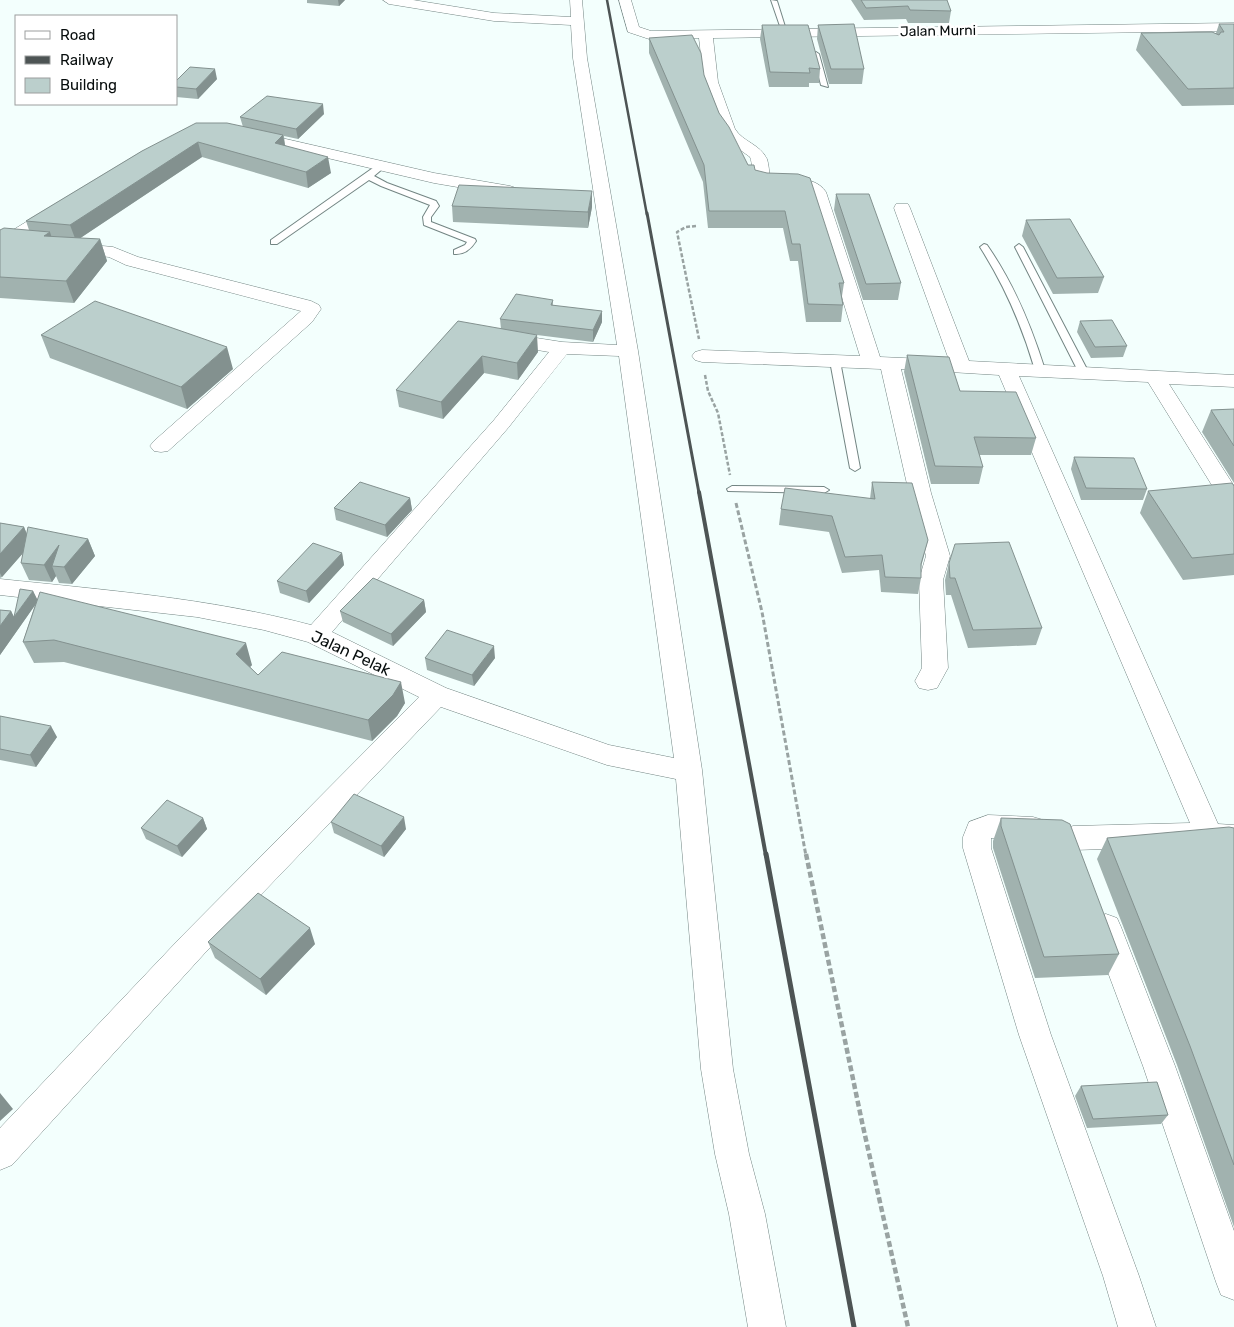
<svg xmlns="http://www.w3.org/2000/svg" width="1234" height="1327" viewBox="0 0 1234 1327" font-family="Rubik,sans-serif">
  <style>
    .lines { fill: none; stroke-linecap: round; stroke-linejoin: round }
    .service-casing { stroke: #738583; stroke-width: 2 }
    .minor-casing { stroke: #738583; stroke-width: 1 }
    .path-far2 { stroke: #99a3a2; stroke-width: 2.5; stroke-dasharray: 4 2; stroke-linecap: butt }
    .path-far1 { stroke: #99a3a2; stroke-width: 3; stroke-dasharray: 5 2.5; stroke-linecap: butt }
    .path { stroke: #99a3a2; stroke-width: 4.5; stroke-dasharray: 6 3; stroke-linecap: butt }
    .service { fill: #fff; fill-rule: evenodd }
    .minor { fill: #fff; fill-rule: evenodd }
    .rail-far3 { stroke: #4d5454; stroke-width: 2.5 }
    .rail-far2 { stroke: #4d5454; stroke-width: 3 }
    .rail-far1 { stroke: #4d5454; stroke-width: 4 }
    .rail { stroke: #4d5454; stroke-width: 5 }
    .wall { fill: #a1b2af }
    .shaded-wall { fill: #83918f }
    .building { fill: #bbcfcc; stroke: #83918f }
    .labels { text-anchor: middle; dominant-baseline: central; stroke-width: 5; stroke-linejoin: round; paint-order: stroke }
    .far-street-label { font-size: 14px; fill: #070d0d; stroke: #fff }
    .street-label { font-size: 16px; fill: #070d0d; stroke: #fff }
  </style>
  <rect width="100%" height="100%" fill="#f3fffd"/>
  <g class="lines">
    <defs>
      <path id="service" d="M771,0l6,1 10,32 -5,-1z
        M816,52l3,2 9,33 -7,-2 -8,-31z
        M380,163l7,2 -13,11 13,7 49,18 3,5 -8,11v5l44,17 1,2c-5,8 -12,14 -22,13v-4l11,-5 2,-3 -43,-17 -1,-8 7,-12 -49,-19 -12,-6 -92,64h-6v-4z
        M984,244l3,1c27,39 44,80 58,125l-2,2 -3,1 -5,-3c-13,-44 -30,-84 -55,-123z
        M1019,244l4,3 66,126 -2,2 -3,1 -5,-3 -64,-126z
        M835,358l5,3 20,107 -5,3 -5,-3 -20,-107z
        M732,486l92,1 5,3 -5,3 -96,-2 -1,-2z"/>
      <path id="minor" d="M383,0h30l81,13 77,4 -1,-17h12l5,58 51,293 64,419 31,299 16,85 16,60 21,113h-38l-19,-113 -14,-60 -14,-85 -25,-290 -69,-14 -166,-58 -237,247 -192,211 -12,5v-42l182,-192 237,-239 -111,-55 -44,-12 -67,-13 -197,-22v-16c104,11 209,19 311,46l183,-205 55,-68 -52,-9 -3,-4 3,-4 7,-2 58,9 55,3 -44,-287 -2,-33 -77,-4 -105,-17zM567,354l52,2 55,402 -65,-13 -163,-57 -114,-56 176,-204z
        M619,0h12l8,27 12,4 583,-8v8l-521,7 5,44 17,47c8,13 25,15 32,30 2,6 2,13 3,20 19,3 43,-6 56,13l54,165 69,3 -55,-152 2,-4h12l2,4 59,153 265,14v12l-65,-3 65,102v24l-8,-2 -78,-126 -129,-6 199,448 16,1v24l-25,-3 -136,4 -10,-4 -4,-8 4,-8 10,-4 117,-3 -191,-448 -98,-6 30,124 19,63 -7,24 5,88 -11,20 -9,2 -9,-2 -4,-7 7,-13 -3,-88 7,-24 -17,-63 -28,-124 -179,-7 -7,-2 -3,-4 3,-4 7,-2 158,6 -50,-162c-15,-13 -45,5 -55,-14 -4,-7 -2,-16 -5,-23l-22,-16 -8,-12 -16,-47 -5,-44 -50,1 -21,-7z
        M251,131l183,42 76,13 6,2 2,3 -2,3 -6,2 -76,-13 -188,-44 -3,-3 3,-3z
        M58,205l6,1 2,4 -2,4 -58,35 -6,1v-12l52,-32z
        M71,243l42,4 25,10 173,44 8,4 2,4 -9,13 -144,129 -7,1 -7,-1 -4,-5 4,-5 147,-130 -175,-46 -17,-8 -44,-5 -3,-4 3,-4z
        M988,815l45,2 10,3 4,8 -4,8 -10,3 -42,-1v10l60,187 88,241 17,51h-38l-15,-51 -84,-241 -56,-187v-11l6,-15z
        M1106,914l11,4 4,9 54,139 59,165v69l-13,-5 -5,-13 -73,-216 -52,-139 4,-9z"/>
    </defs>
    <use href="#service" class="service-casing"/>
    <use href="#minor" class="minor-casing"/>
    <path class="path-far2" d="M696,226l-10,1 -9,5 22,107
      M705,375l3,16 10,22 12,62"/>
    <path class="path-far1" d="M736,503l26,109 44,244"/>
    <path class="path" d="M806,854l56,268 46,205"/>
    <use href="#service" class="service"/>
    <use href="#minor" class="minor"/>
    <path class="rail-far3" d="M607,0l40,215"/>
    <path class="rail-far2" d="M647,213l52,280"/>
    <path class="rail-far1" d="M699,492l67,364"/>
    <path class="rail" d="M766,854l88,473"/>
  </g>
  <path class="wall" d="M307,0h38l-6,6 -32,-3z
    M851,0h96l4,11 -2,12h-41l-2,-4 -42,1z
    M1219,24h15v81l-52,1 -46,-56 5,-17h75z
    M762,25l58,44 -1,14h-10v4h-40l-9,-48z
    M818,25l46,44 -2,15h-33l-12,-45z
    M649,38l55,37 15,38 29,52 7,5 89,113 -2,13 1,9 -2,17h-35l-8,-61h-8l-7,-33h-75l-5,-46 -54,-129z
    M217,79l-19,20 -22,-2v-16z
    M324,114l-26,25 -14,-3 1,9 46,28 -23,15 -106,-31 -122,81 20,1 7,22 -33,42 -74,-5v-68h29l-3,-9 116,-70 101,-24 -3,-10z
    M836,194l65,89 -3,17h-35l-29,-90z
    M452,206l140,1 -4,21 -135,-6z
    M1026,220l78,57 -6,16 -45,1 -31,-58z
    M553,300v5l49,17 -9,20 -64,-8 9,18 -20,28 -34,-7 -41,46 -44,-12 -3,-17 105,-61 -1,-10z
    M1080,321l47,25 -4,11 -32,1 -14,-26z
    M41,335l192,34 -46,40 -137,-51z
    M907,355l53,36 76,47 -5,17h-52l4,12 -4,17h-48l-27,-112z
    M1234,409v74l-32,-51 9,-22z
    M1074,457l73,32 -4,11h-62l-10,-31z
    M872,482l56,58 -7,27v11l-3,16 -37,-2 -2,-22 -37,3 -13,-41 -50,-7 2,-16 89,-10z
    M1234,486v89l-51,5 -43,-67 8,-22z
    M410,498l2,12 -25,27 -51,-17 -2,-12z
    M0,523l24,4 3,8 61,4 7,17 -23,28 -13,-1 -3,-7 -4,6 -23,-2 -8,-17 2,-10 -21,24 -2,1z
    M342,553l2,12 -35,38 -29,-10 -3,-12z
    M949,563l93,65 -6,17 -68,3 -17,-53h-5l-1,-15z
    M33,591l4,8 215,66 -2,2 8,8 147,28 -8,13 -25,25 -308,-79 -30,1 -11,-21 12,-37 -35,50v-45l11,1 3,6z
    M424,600l2,12 -33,34 -50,-24 -3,-11z
    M425,658h70l-21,28 -47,-16z
    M0,716l57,21 -21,30 -36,-7z
    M203,818l4,11 -25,28 -36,-18 -5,-11z
    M1001,818l118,136 -11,21 -73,3 -42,-130v-7z
    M331,822l75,7 -22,28 -50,-24z
    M1234,828v399l-57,-162 -80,-206 10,-21z
    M208,942l107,2 -49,51 -51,-37z
    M1081,1086l87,29 -7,9 -74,4 -12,-32z"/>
  <path class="shaded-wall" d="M338,0h7l-6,6z
    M215,69l2,10 -19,20 -2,-10z
    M323,104l1,10 -26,25 -2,-10z
    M283,135l3,16 -11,-8z
    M198,142l4,15 -126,84 -6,-16z
    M328,157l3,16 -23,15 -2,-16z
    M592,191v16l-4,21v-16z
    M50,232l7,22 -13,-18z
    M100,239l7,22 -33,42 -8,-22z
    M602,311v11l-9,20v-12z
    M537,335l1,17 -20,28 -1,-17z
    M227,347l6,22 -46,40 -6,-22z
    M482,356l2,17 -41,46 -2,-17z
    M410,498l2,12 -25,27 -2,-12z
    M24,527l7,17 -29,33 -2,-4v-19z
    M88,539l7,17 -23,28 -8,-17z
    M59,545l-7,21 4,10 -4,6 -8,-17z
    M342,553l2,12 -35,38 -3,-12z
    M33,591l5,10 -38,54v-29l11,-15 3,6z
    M424,600l2,12 -33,34 -2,-12z
    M246,643l6,22 -10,10 -6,-21z
    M494,646l1,12 -21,28 -2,-11z
    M401,682l4,21 -8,13 -25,25 -4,-21z
    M51,726l6,11 -21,30 -6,-12z
    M404,817l2,12 -22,28 -3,-11z
    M203,818l4,11 -25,28 -5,-11z
    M310,928l5,16 -49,51 -6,-16z
    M0,1093l13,16 -13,12z"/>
  <path class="building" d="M861,0h86l4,11 -41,-1 -2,-4 -42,2z
    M854,24l10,45h-33l-13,-44z
    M1219,24h15v64l-46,1 -47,-56 71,-1 7,3 2,-3h3z
    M762,25h46l12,44 -11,-1 1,5 -40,-1z
    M692,35l9,18 3,22 15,38 10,14 19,38h6l1,5 12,3 31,1 12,4 34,105h-5l4,22 -35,-1 -8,-60h-8l-7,-33h-76l-5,-46 -55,-127z
    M190,67l25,2 -19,20 -20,-2v-6z
    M267,96l56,8 -27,25 -56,-12z
    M196,123h31l56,12 -8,8 53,14 -22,15 -108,-30 -128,83 -44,-4 116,-70z
    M459,185l133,6 -4,21 -136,-6z
    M836,194h33l32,89 -35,1z
    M1070,219l34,58 -47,1 -31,-58z
    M4,228l46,4 -6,4 56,3 -34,42 -66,-4v-47z
    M516,294l37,6 -2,5 51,6 -9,19 -93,-11z
    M95,301l132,46 -46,40 -140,-52z
    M1112,320l15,26 -32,1 -15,-26z
    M458,321l79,14 -20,28 -35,-7 -41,46 -45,-12z
    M907,355l42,2 11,34 56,1 20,46 -62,-1 9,30 -48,-1z
    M1234,409v37l-23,-36z
    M1074,457l60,1 13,31 -61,-1z
    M360,482l50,16 -25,27 -51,-17z
    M872,482l40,1 16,57 -7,24v14l-36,-1 -3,-22 -37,2 -13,-41 -51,-7 4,-21 90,11z
    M1232,483l2,3v68l-42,4 -44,-67z
    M0,523l24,4 -24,27z
    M28,527l60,12 -24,28 -12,-1 7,-21 -15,20 -23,-2z
    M1009,542l33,86 -69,2 -18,-52h-5l-1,-15 6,-19z
    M313,543l29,10 -36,38 -29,-10z
    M373,578l51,22 -33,34 -51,-23z
    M20,589l13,2 -19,26z
    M40,592l206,51 -10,11 22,21 24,-23 119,30 -8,13 -25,25 -314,-80 -31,2z
    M0,610l11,1 -11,15z
    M447,630l47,16 -22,29 -47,-17z
    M0,716l51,10 -21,29 -30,-6z
    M354,794l50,23 -23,29 -50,-24z
    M167,800l36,18 -26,28 -36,-18z
    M1001,818l61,2 8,4 49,130 -75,3 -43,-131z
    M1229,827l5,1v337l-44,-119 -83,-208z
    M258,893l52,35 -50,51 -52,-37z
    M1157,1082l11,33 -75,4 -12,-33z"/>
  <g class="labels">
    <g class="far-street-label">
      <text transform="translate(938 31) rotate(-1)">Jalan Murni</text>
    </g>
    <g class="street-label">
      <text transform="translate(351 653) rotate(25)">Jalan Pelak</text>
    </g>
  </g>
  <rect x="15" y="15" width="162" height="90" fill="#ffffff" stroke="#9c9e9e"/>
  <rect x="25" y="31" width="25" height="8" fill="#ffffff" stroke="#9c9e9e"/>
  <text x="60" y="40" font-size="15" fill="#070d0d">Road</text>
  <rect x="25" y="56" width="25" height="8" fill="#4d5454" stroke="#9c9e9e"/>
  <text x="60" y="65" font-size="15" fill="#070d0d">Railway</text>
  <rect x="25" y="78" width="25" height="15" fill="#bbcfcc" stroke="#9c9e9e"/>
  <text x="60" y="90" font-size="15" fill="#070d0d">Building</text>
</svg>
